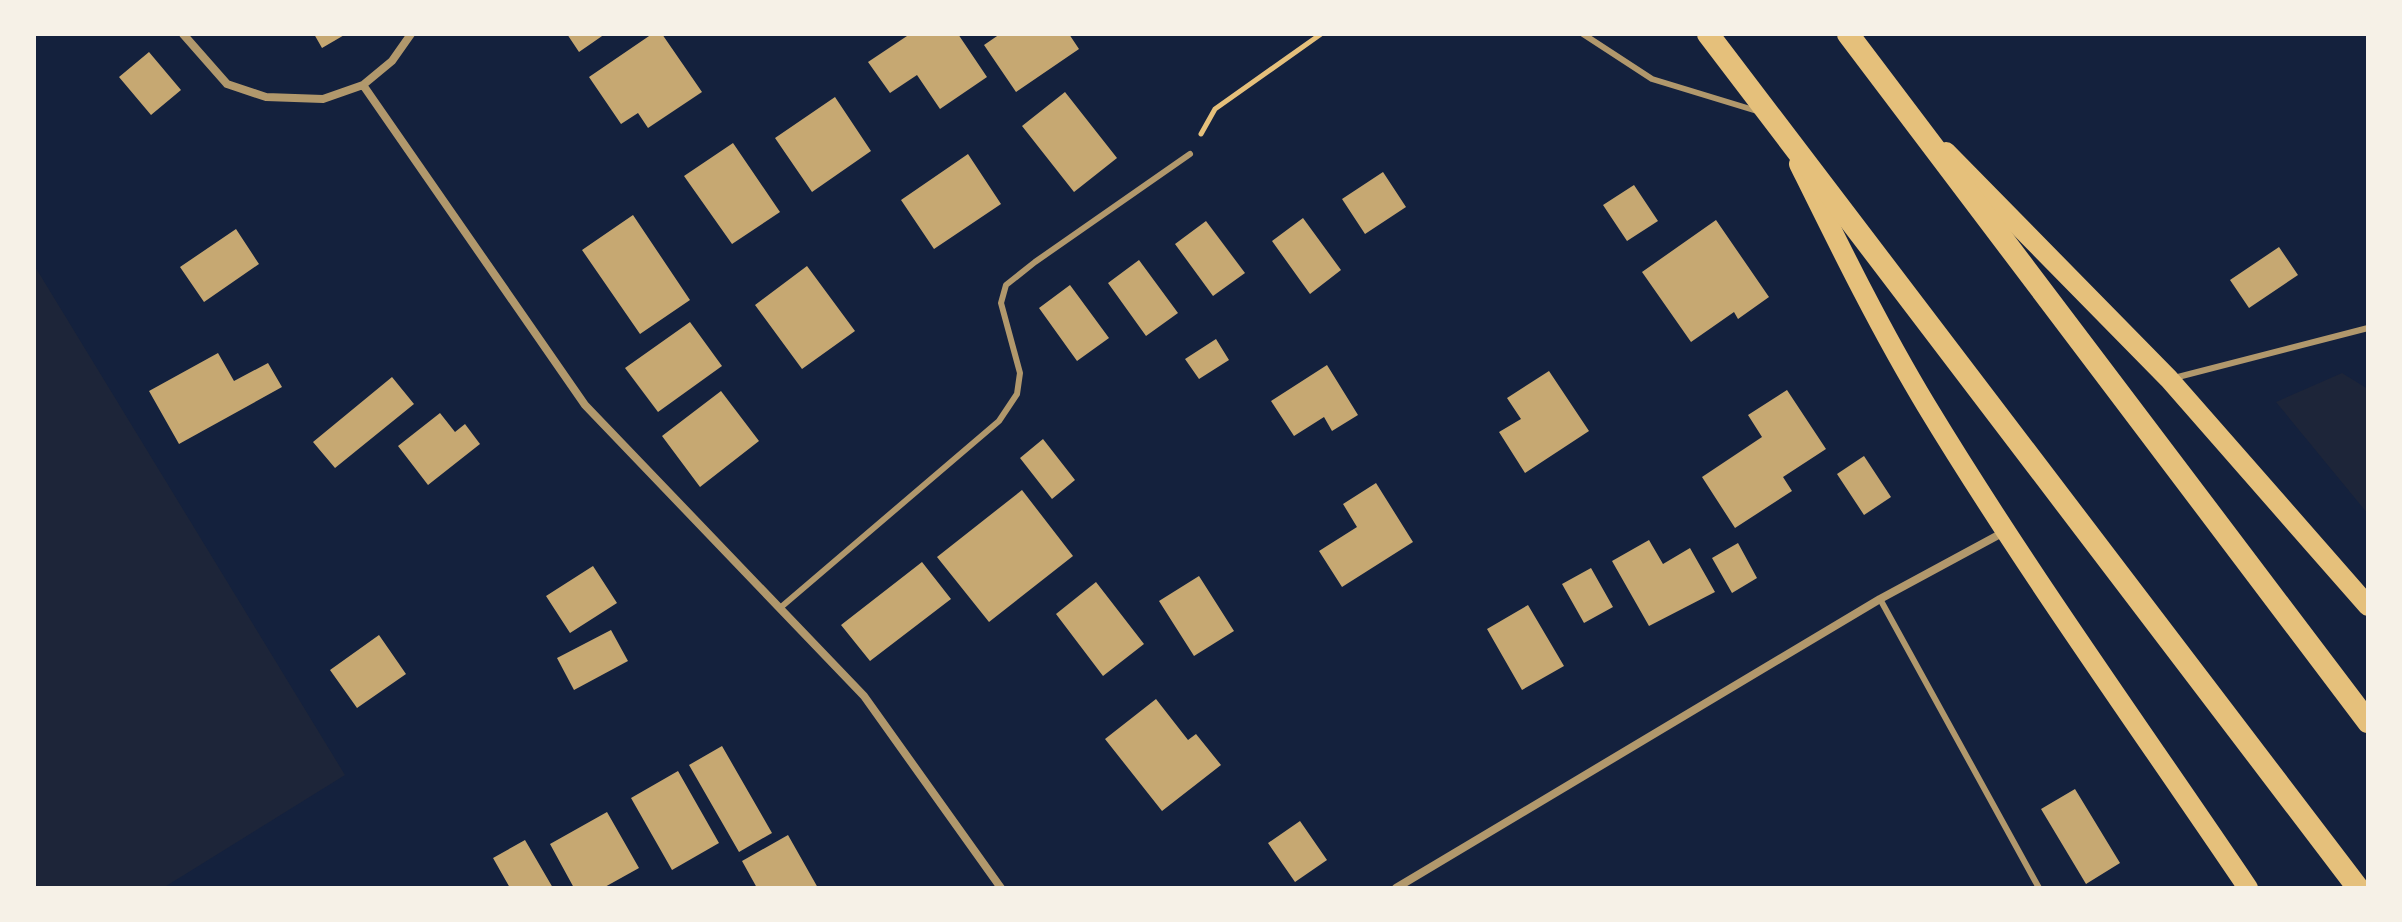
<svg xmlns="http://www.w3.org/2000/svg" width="2402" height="922" viewBox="0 0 2402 922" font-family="Rubik,sans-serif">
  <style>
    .green { fill: #1d2539 }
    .building { fill: #c6a872 }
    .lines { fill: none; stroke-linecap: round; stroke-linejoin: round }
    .path { stroke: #e5c07b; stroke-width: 5 }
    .service { stroke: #b1986c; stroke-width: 6 }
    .minor { stroke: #b1986c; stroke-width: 8 }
    .primary { stroke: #e5c07b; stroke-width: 20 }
    .trunk { stroke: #e5c07b; stroke-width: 22 }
  </style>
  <rect width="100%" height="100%" fill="#14213d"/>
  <path class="green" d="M34,265l311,510 -182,113h-129z
    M2342,373l26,16v125l-92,-112z"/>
  <path class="building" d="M314,34h32l-24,14z
    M567,34h38l-26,18z
    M652,34h10l40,58 -54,36 -10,-15 -17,11 -32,-47z
    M910,34h48l29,43 -47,32 -23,-34 -27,18 -22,-31z
    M1000,34h69l10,15 -63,43 -32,-47z
    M149,52l32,38 -30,25 -32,-38z
    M1065,92l52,66 -43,34 -52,-66z
    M835,97l36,54 -59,41 -37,-54z
    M733,143l47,69 -48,32 -48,-68z
    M968,154l33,50 -67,45 -33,-49z
    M1383,172l23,35 -41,27 -23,-35z
    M1634,185l24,36 -31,20 -24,-36z
    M633,215l57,85 -50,34 -58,-84z
    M1303,218l38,52 -31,24 -38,-53z
    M1716,220l53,77 -31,22 -4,-7 -43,30 -49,-70z
    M1206,221l39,52 -32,23 -38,-52z
    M236,229l23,35 -55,38 -24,-35z
    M2279,247l19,28 -49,33 -19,-28z
    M1139,260l39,53 -32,23 -38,-53z
    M807,266l48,65 -53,38 -47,-64z
    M1070,285l39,53 -32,23 -38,-53z
    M690,322l32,44 -64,46 -33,-44z
    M1216,339l13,21 -30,19 -14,-20z
    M218,353l16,28 34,-18 14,24 -103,57 -30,-53z
    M1327,365l31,50 -26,16 -8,-14 -30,19 -23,-35z
    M1549,371l40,60 -64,42 -26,-41 22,-13 -14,-21z
    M392,377l22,27 -79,64 -22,-26z
    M1787,390l39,59 -43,28 9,14 -57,37 -33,-51 60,-40 -14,-22z
    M721,391l38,50 -59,46 -38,-51z
    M440,413l15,19 10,-8 15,20 -52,41 -30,-39z
    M1043,439l32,41 -23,19 -32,-41z
    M1864,456l27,41 -27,18 -27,-41z
    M1376,483l37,59 -71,45 -23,-36 38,-24 -14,-23z
    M1022,490l51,66 -84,66 -52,-65z
    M1649,540l14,24 27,-16 25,44 -66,34 -37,-65z
    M1738,543l19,35 -25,15 -20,-35z
    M922,562l29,37 -81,62 -29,-36z
    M593,566l24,37 -47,30 -24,-37z
    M1591,568l22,39 -29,16 -22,-39z
    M1199,576l35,55 -40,25 -35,-55z
    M1096,582l48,62 -41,32 -47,-62z
    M1528,605l36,61 -42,24 -35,-61z
    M611,630l17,31 -54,29 -17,-32z
    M379,635l27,39 -49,34 -27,-38z
    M1156,699l32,41 8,-6 25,31 -59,46 -57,-72z
    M722,746l50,87 -33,19 -50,-87z
    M678,771l41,72 -47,27 -41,-72z
    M2075,789l45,74 -34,21 -45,-75z
    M607,812l32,56 -36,20h-29l-24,-44z
    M1300,821l27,39 -32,22 -27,-39z
    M788,835l30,53h-61l-15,-27z
    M525,840l28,48h-43l-17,-30z"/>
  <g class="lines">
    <path class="path" d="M1201,134l14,-25 106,-75"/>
    <path class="service" d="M1583,34l69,45 105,32
      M2174,378l194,-50
      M1880,599l159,289
      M780,608l219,-187 18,-27 3,-21 -19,-70 5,-18 29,-23 155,-108"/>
    <path class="minor" d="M183,34l44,50 39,13 57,2 40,-14 222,320 279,291 137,192
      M363,85l29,-24 19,-27
      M1396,888l484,-289 124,-67"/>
    <path class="primary" d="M1946,152l223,227 199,227
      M1799,164c40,81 80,163 127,241 100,165 214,323 322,483"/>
    <path class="trunk" d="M1708,34l650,854
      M1848,34l520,688"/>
  </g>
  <rect width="2402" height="922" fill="none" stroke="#f6f1e7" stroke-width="72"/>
</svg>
